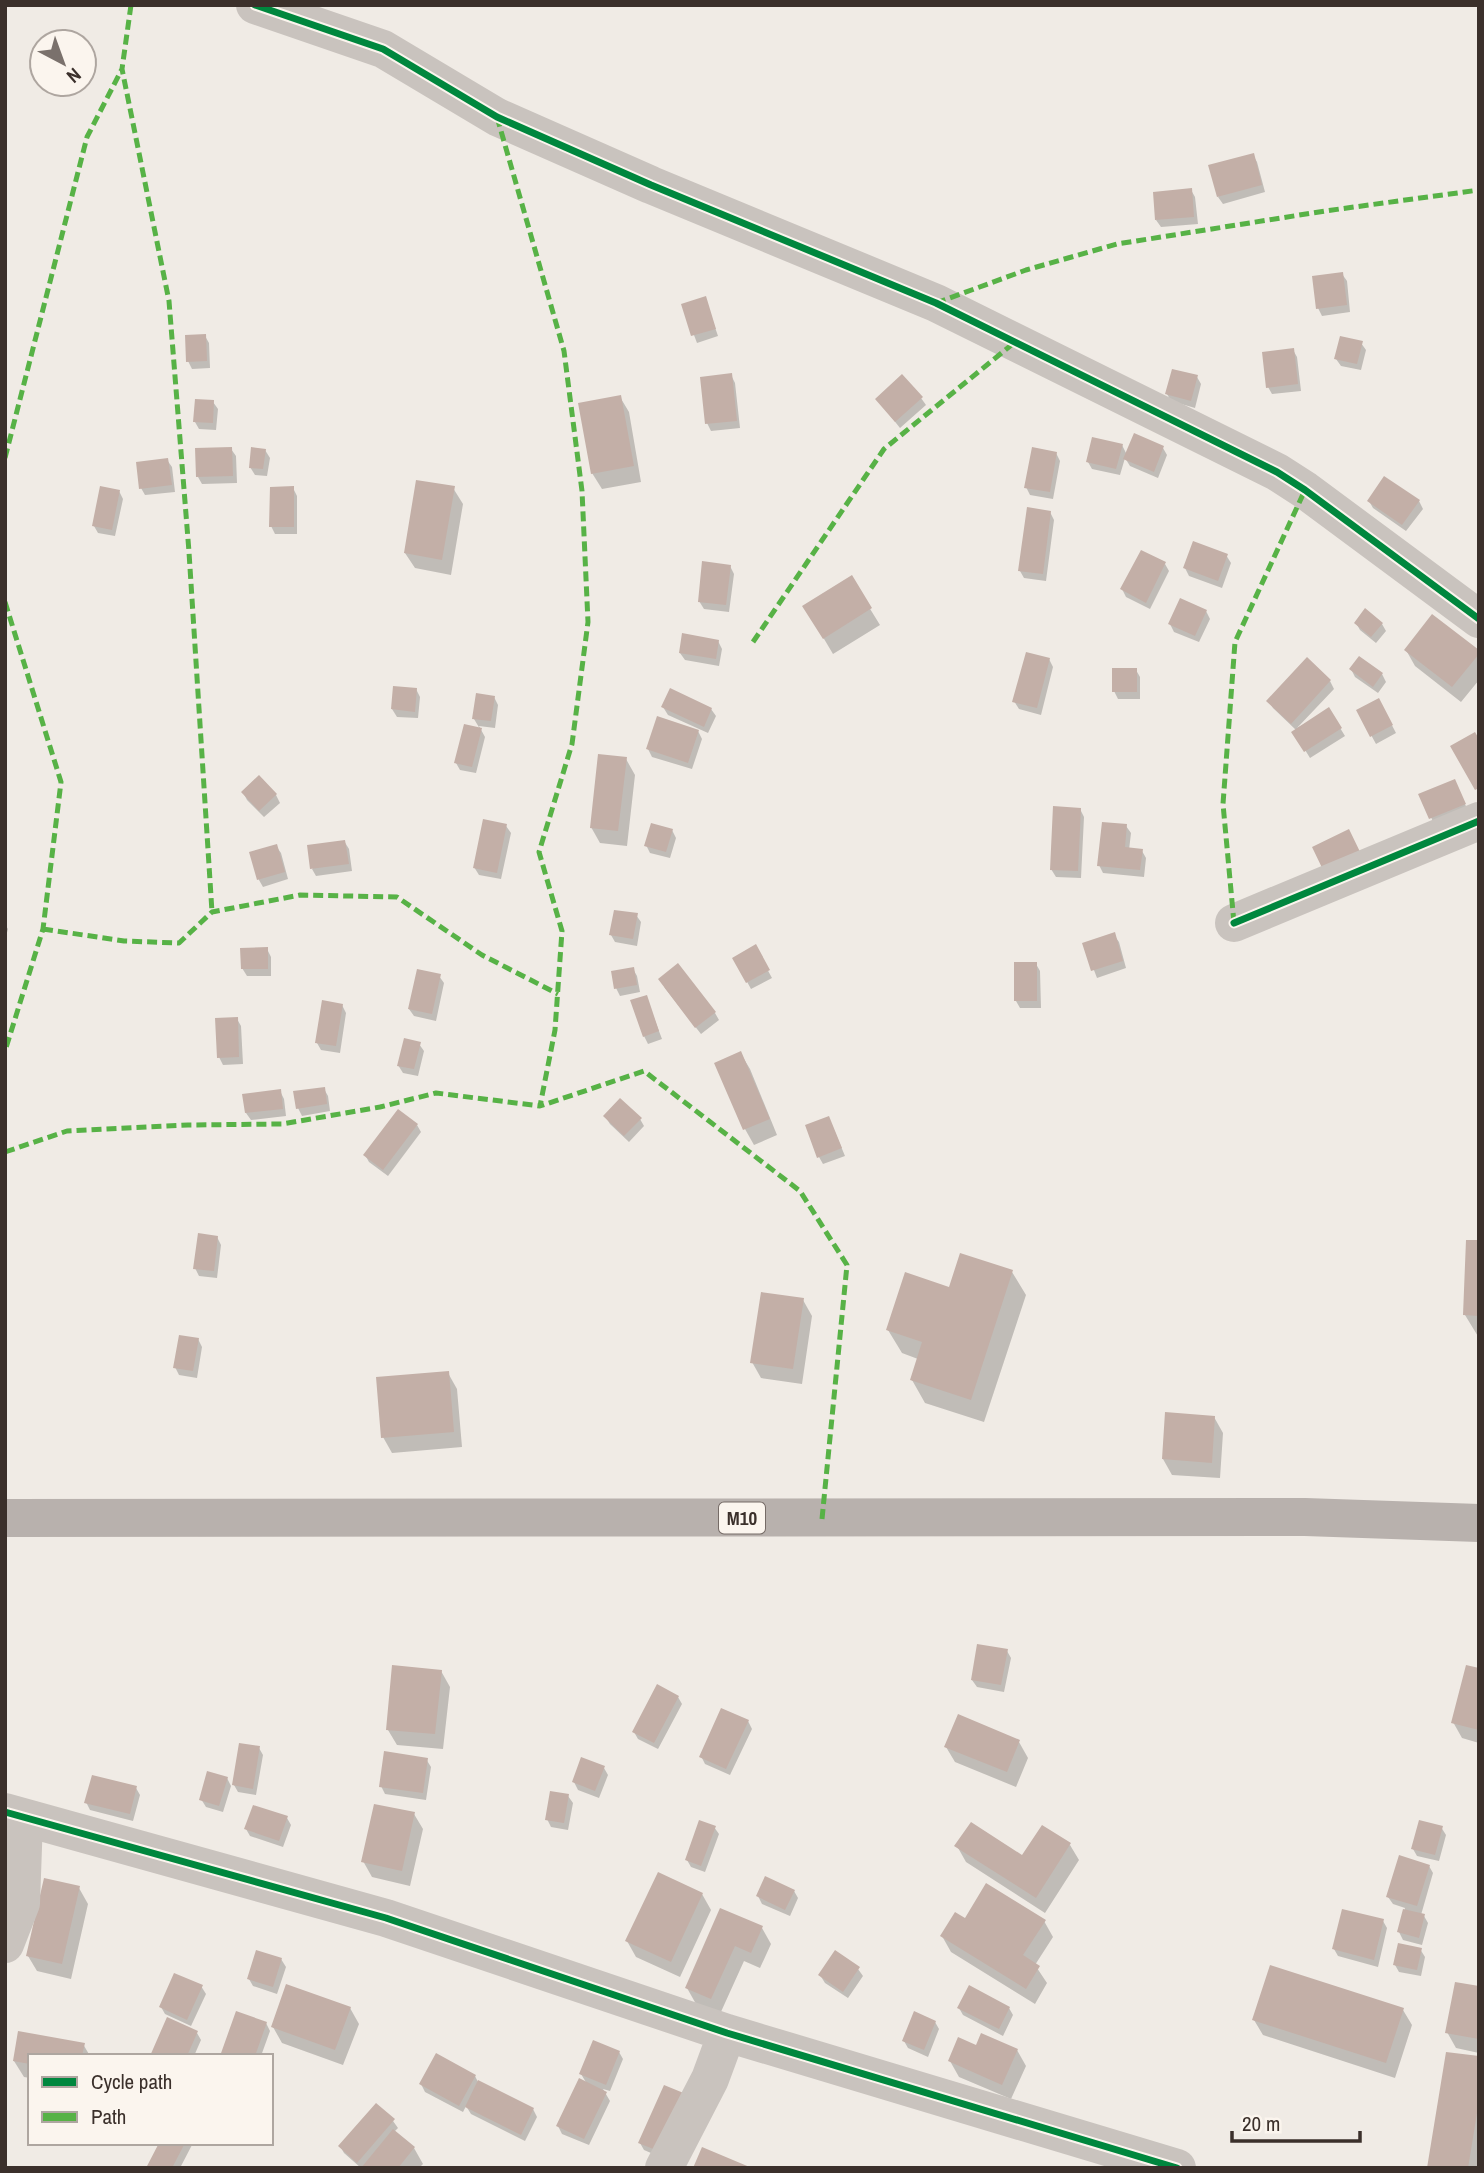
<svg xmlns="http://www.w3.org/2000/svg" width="1484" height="2173" viewBox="0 0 1484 2173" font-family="'Archivo Narrow',sans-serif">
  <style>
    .shadow { fill: #0003 }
    .building { fill: #c3afa7 }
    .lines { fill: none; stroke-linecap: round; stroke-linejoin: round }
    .minor { stroke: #c9c3be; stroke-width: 38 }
    .primary { stroke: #b8b1ad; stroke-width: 38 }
    .quiet { stroke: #57b246; stroke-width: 5; stroke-dasharray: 10 5; stroke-linecap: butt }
    .cycleway-casing { stroke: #fbf5ee; stroke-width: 11 }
    .cycleway { stroke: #00873e; stroke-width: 7 }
    .labels { text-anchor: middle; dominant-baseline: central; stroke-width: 5; stroke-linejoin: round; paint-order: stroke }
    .shield { fill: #fbf5ee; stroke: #756b66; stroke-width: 2 }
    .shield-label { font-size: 19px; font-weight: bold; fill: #3b302b }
  </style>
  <rect width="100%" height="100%" fill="#f0ebe5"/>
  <path class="shadow" d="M1253,155l4,7 8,30 -42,12 -5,-7z
    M1191,190l4,7 3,27 -37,3 -5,-7z
    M1342,274l5,7 3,31 -28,4 -4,-8z
    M705,298l13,38 -21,7 -14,-37z
    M205,336l4,7 1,25 -18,1 -4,-8z
    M1361,343l5,7 -5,20 -20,-4 -5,-7z
    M1293,350l4,7 4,34 -29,3 -4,-7z
    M731,375l4,8 5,45 -29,3 -4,-8z
    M1197,377l4,7 -6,24 -24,-7 -4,-7z
    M620,397l9,15 12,70 -39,7 -10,-16z
    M921,398l5,7 -26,23 -23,-29z
    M213,402l5,7 -2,21 -17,-1 -4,-7z
    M1122,445l5,10 36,-7 4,7 -9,23 -28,-12 -5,-8 -5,17 -28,-6 -4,-7z
    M231,449l5,7 1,27 -35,1 -4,-7z
    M265,450l5,8 -3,18 -12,-1 -5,-8z
    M1056,453l4,8 -7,38 -23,-4 -4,-8z
    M167,460l5,7 3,25 -30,3 -4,-7z
    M293,488l4,8v38h-22l-4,-8z
    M453,488l10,16 -12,71 -36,-7 -10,-15z
    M119,491l4,8 -8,37 -17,-3 -4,-7z
    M1369,501h50l4,8 -17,22 -33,-23z
    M1050,512l4,8 -8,61 -22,-3 -4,-7z
    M1226,555l5,8 -9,25 -33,-12 -4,-8z
    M1165,564l4,7 -19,38 -24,-12 -4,-8z
    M730,566l4,8 -5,38 -25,-3 -5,-8z
    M851,578l29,47 -47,29 -19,-32z
    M1206,611l4,8 -11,23 -25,-10 -4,-8z
    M1356,623l26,1 4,7 -10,12 -16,-13z
    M718,641l4,8 -3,17 -34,-6 -5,-7z
    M1406,650l73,2v28l-18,22 -46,-36z
    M1049,659l4,8 -12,48 -22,-6 -5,-8z
    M1351,669l31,5 4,8 -8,11 -23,-16z
    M1136,670l4,7v22h-22l-4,-8z
    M1330,681l4,8 -37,39 32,-18 16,26 -35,22 -16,-26 2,-2 -23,-22 -4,-7z
    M416,689l4,8 -2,21 -21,-1 -5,-8z
    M494,697l4,8 -3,23 -16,-2 6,11 -9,36 -16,-3 -4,-7 24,-34 -6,-10z
    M663,707l48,2 5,7 -8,17 -40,-18z
    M1383,708l13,25 -20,11 -18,-33z
    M698,731l4,8 -10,30 -40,-12 -4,-8z
    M626,759l9,16 -8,71 -27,-3 -9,-16z
    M1458,788l10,23 -33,15 -14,-31z
    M243,792l33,3 4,8 -16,14 -17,-17z
    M1080,809l4,8 -3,61 -25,-1 -5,-8z
    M506,826l5,7 -10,46 -22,-4 -5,-8z
    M1126,826l5,7 -2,17 13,1 4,7 -2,19 -41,-4 -4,-8z
    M672,830l4,8 -6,20 -20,-5 -4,-8z
    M344,841l5,8 3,22 -36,5 -4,-7z
    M276,846l5,7 7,26 -25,8 -4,-7 -8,-27z
    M636,915l5,7 -4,24 -22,-4 -4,-7z
    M5,924l3,5 -3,11z
    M1114,935l5,7 7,26 -29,10 -13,-34z
    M755,947l17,31 -21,11 -17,-31z
    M267,949l4,8v19h-24l-5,-8z
    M1036,964l4,7 1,37h-21l-4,-7z
    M633,969l4,7 3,16 -20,4 -4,-8z
    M439,976l5,7 -8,38 -22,-5 -5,-7z
    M664,987l51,26 4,7 -18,14z
    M646,997l16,42 -14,5 -4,-8z
    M342,1005l4,8 -6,40 -19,-3 -4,-7z
    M237,1019l4,7 2,38 -20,1 -4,-8z
    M419,1044l5,7 -6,25 -15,-3 -5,-8z
    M741,1054l9,15 27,66 -23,10 -9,-16 -29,-65z
    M324,1089l4,7 2,15 -28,5 -4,-8z
    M280,1091l4,8 2,17 -35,4 -5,-7 -2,-17z
    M605,1116l35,3 4,7 -15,16 -19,-18z
    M417,1125l4,7 -33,44 -19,-14 -4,-7z
    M832,1125l13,31 -22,8 -4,-7z
    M217,1237l4,8 -4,33 -18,-2 -4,-8z
    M1479,1242v96l-14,-23z
    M1012,1272l14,23 -42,127 -59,-19 -13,-23 6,-21 -16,-6 -14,-23 62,-41z
    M803,1300l9,16 -10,68 -41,-6 -9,-16z
    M198,1339l4,8 -5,31 -18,-3 -4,-8z
    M448,1373l9,16 5,58 -70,6 -9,-16z
    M1214,1417l9,16 -3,45 -48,-3 -9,-16z
    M1007,1651l4,7 -7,34 -27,-5 -5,-7z
    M1479,1670v73l-17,-5 -9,-16z
    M441,1671l9,16 -7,62 -46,-4 -9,-15z
    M678,1697l4,7 -24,45 -20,-10 -4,-7z
    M748,1721l4,8 -22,46 -25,-11 -4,-8z
    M1019,1742l9,16 -12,29 -61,-25 -9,-15z
    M259,1748l4,7 -7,40 -18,-3 -4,-7z
    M426,1759l5,8 -5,33 -41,-6 -4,-8z
    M604,1768l4,7 -9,23 -21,-8 -4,-8z
    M227,1778l4,8 -8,26 -17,-5 -5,-8z
    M136,1788l4,7 -7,26 -43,-11 -4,-8z
    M568,1796l5,7 -5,27 -17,-3 -4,-8z
    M414,1814l9,15 -13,57 -38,-9 -9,-16z
    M287,1818l4,7 -8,22 -33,-11 -4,-7z
    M714,1827l5,7 -14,38 -14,-5 -4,-7z
    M1441,1827l5,8 -7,26 -22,-5 -4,-7z
    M1070,1845l9,15 -34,53 -79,-51 -9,-16 65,12z
    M1429,1866l4,7 -12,42 3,1 4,7 -6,22 -19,-5 -4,-8 6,-24 -12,-4 -5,-7z
    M79,1888l9,16 -17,75 -34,-8 -9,-15z
    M794,1891l4,7 -8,18 -28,-12 -4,-8z
    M702,1894l9,16 -31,67 -44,-20 -9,-16z
    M721,1910l41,18 9,16 -11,24 -16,-7 -24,53 -24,-10 -9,-16z
    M965,1920l79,1 9,16 -18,28 12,18 -12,21 -84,-52 -9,-16z
    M1383,1921l4,7 -9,39 -40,-11 -4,-7z
    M1420,1949l5,8 -4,19 -22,-4 -4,-7z
    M281,1959l5,8 -9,27 -24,-8 -4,-7z
    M858,1969l5,7 -15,22 -23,-15 -5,-8z
    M201,1986l5,8 -15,32 -26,-12 -4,-7z
    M1479,1988v65l-23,-5 -9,-16z
    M350,2008l9,16 -16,41 -61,-22 -9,-16z
    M959,2008h50l4,7 -10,21 -40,-21z
    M1403,2010l9,15 -17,53 -132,-43 -9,-15z
    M935,2022l4,7 -11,28 -20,-9 -4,-7z
    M266,2023l4,8 -9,25h-39z
    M20,2033l63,11 7,12h-60v22l-6,-1 -10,-16z
    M197,2033l4,7 -7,16h-42z
    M977,2047l40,3 9,16 -15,33 -52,-22 -9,-16z
    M619,2052l4,7 -13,32 -7,-2 7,12 -21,44 -27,-11 -4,-8 29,-42 -6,-10z
    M1479,2058v110h-50z
    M475,2076l3,6 55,27 4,8 -12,24 -54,-27 -5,-8 -3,6 -38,-20 -4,-8z
    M665,2087v72l-21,-9 -4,-7z
    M393,2121l5,7 -4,4 20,16 9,16 -4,4h-58l-17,-15 -4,-7z
    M161,2143h32l-13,25h-32z"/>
  <path class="building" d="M1254,153l8,32 -45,12 -9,-32z
    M1192,188l2,29 -39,3 -2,-28z
    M1343,272l4,33 -31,4 -4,-33z
    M706,296l10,33 -25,7 -10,-32z
    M206,334l1,27 -21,1 -1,-27z
    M1340,336l23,5 -6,23 -23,-5z
    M1294,348l4,36 -32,4 -4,-36z
    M1172,369l26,6 -7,26 -26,-7z
    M732,373l5,48 -32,3 -5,-47z
    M902,374l21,23 -28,25 -20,-23z
    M621,395l13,71 -43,8 -13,-71z
    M195,399l19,1 -1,23 -20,-1z
    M1134,433l30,13 -10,26 -31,-13z
    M1092,437l31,7 -7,25 -30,-7z
    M232,447l1,29 -37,1 -1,-29z
    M251,447l15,2 -3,20 -14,-1z
    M1032,447l25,5 -7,40 -26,-4z
    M168,458l4,27 -33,4 -3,-27z
    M1384,476l36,24 -18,25 -35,-24z
    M416,480l39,6 -13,74 -38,-7z
    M100,486l20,4 -8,40 -20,-4z
    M294,486v41h-25l1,-40z
    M1027,507l24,4 -8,63 -25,-3z
    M1193,541l35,13 -10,27 -35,-13z
    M1141,550l25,12 -20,41 -26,-14z
    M702,561l29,4 -5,40 -28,-3z
    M852,575l20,33 -49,31 -21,-33z
    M1180,598l27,12 -12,26 -27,-12z
    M1365,608l18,15 -12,14 -17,-14z
    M1432,614l47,36v4l-27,33 -48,-37z
    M682,633l37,7 -3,19 -37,-6z
    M1026,652l24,6 -13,50 -25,-6z
    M1359,656l24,17 -10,14 -24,-18z
    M1307,657l24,23 -40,44 -25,-23z
    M1112,668h25v24h-25z
    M393,686l24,2 -2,24 -24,-3z
    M670,688l42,20 -8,19 -43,-20z
    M476,693l19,3 -4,25 -19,-2z
    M1379,698l14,27 -23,12 -14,-27z
    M1329,707l13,21 -38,24 -13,-20z
    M657,716l42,14 -11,33 -42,-14z
    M464,724l18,4 -10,39 -18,-4z
    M1475,732l4,7v49l-4,2 -25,-44z
    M598,754l29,3 -9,74 -28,-3z
    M259,775l18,19 -18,17 -18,-19z
    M1455,779l11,25 -37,15 -11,-25z
    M1053,806l28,2 -3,63 -28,-1z
    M483,819l24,5 -10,49 -24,-5z
    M1102,822l25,2 -2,23 18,2 -3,21 -43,-4z
    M651,823l22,6 -7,23 -22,-6z
    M1349,829l13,27 -37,18 -13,-27z
    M345,840l4,24 -39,5 -3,-24z
    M277,844l8,28 -28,8 -8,-28z
    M614,910l24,3 -5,26 -24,-4z
    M1115,932l8,29 -32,10 -9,-28z
    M756,944l14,26 -24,13 -14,-25z
    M268,947v22h-27l-1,-21z
    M1014,962h23v39h-23z
    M678,963l38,49 -21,16 -37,-49z
    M634,967l3,18 -23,4 -3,-18z
    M417,969l24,5 -9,40 -24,-5z
    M647,995l12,36 -16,6 -13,-37z
    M322,1000l21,4 -7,42 -21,-3z
    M238,1017l1,40 -22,1 -2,-40z
    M404,1038l17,4 -7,27 -17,-3z
    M741,1051l29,68 -27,11 -29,-67z
    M325,1087l2,17 -31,5 -3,-18z
    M281,1089l2,20 -38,4 -3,-19z
    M620,1098l22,20 -18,18 -21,-20z
    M398,1109l20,15 -35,46 -20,-15z
    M829,1116l13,32 -25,10 -12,-33z
    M198,1233l20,3 -4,35 -21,-2z
    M1466,1240h13v76l-16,-1z
    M960,1253l53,17 -42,130 -61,-20 12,-38 -36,-12 19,-58 44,15z
    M761,1292l43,6 -11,71 -43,-6z
    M179,1335l20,3 -6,33 -20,-3z
    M449,1371l5,61 -73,6 -5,-61z
    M1165,1412l50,4 -3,47 -50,-4z
    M977,1644l31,5 -7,36 -30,-5z
    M392,1665l50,5 -7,64 -49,-4z
    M1466,1665l13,3v62l-28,-7z
    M657,1684l22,12 -25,47 -22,-11z
    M721,1708l28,12 -23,49 -27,-12z
    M958,1714l62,26 -13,32 -63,-25z
    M239,1743l21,3 -7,43 -21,-4z
    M384,1751l44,7 -5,35 -44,-6z
    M581,1757l24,9 -10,25 -23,-9z
    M207,1771l21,6 -9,29 -20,-6z
    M92,1775l45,11 -7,28 -46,-11z
    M550,1791l19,3 -5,29 -19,-3z
    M374,1804l41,8 -13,59 -41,-9z
    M253,1805l35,11 -9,25 -35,-12z
    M699,1820l17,6 -15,40 -16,-6z
    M1419,1820l24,6 -8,29 -24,-6z
    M971,1822l51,33 20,-30 29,18 -35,55 -82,-52z
    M1399,1855l31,10 -13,41 -31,-9z
    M658,1872l45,21 -32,69 -46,-21z
    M765,1876l30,14 -10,20 -29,-14z
    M44,1878l36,8 -18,78 -36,-8z
    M986,1883l60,37 -23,35 17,11 -14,23 -86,-53 15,-24 10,6z
    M720,1908l43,18 -12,27 -16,-7 -24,53 -26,-11z
    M1342,1909l42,10 -10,41 -42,-11z
    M1403,1909l22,5 -6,24 -22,-6z
    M1398,1943l24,5 -5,22 -24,-5z
    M256,1950l26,8 -9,29 -26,-8z
    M835,1950l25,17 -17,25 -25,-17z
    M1270,1965l134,43 -18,55 -134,-43z
    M174,1973l29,12 -16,35 -28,-13z
    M1455,1982l24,4v53l-34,-6z
    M286,1984l65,23 -16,43 -64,-23z
    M969,1985l41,22 -11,22 -42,-21z
    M236,2011l31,11 -12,34h-35z
    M914,2011l22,10 -12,29 -22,-9z
    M167,2017l31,14 -11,25h-37z
    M18,2031l67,12 -3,13h-52v8l-17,-3z
    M981,2033l37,16 -16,36 -54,-24 10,-24 18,8z
    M593,2040l27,11 -14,34 -27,-11z
    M1446,2052l33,4v45l-11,67h-41z
    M436,2053l40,22 -17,31 -40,-22z
    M579,2078l28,14 -23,47 -28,-13z
    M478,2080l56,28 -13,27 -56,-28z
    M664,2085l22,9 -25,58 -23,-9z
    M376,2103l19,16 -38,44 -19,-17z
    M393,2129l22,18 -17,21h-37z
    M159,2143h26l-13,25h-26z
    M702,2147l50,21h-59z"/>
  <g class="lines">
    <path class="minor" d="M255,5l128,44 114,68 154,68 285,118 341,169 28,18 174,129
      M1234,923l245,-102
      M5,1812l381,106 341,115 450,135
      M5,1944l16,-41 3,-84
      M664,2168l46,-89 17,-46"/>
    <path class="primary" d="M5,1518l1300,-1 174,6"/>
    <path class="quiet" d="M131,5l-9,64 47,232 20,251 23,360
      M497,117l67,234 18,140 6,131 -16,122 -33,108 23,79 -7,99 -15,76 104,-35 156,120 47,74 -25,254
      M936,303l90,-33 91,-26 208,-33 154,-21
      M5,458l82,-321 35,-68
      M5,602l56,180 -18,147 -38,122
      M753,642l131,-193 131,-107
      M1234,923l-11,-119 12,-162 70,-152
      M43,929l81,12 55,2 33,-31 88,-17 97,2 85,58 76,39
      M5,1152l62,-21 121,-6 94,-1 98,-17 56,-14 104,13"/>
    <defs>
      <path id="cycleway" d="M255,5l128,44 114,68 154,68 285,118 341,169 28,18 174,129
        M1234,923l245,-102
        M5,1812l381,106 341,115 450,135"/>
    </defs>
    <use href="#cycleway" class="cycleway-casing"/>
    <use href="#cycleway" class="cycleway"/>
  </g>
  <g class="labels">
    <rect class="shield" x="719" y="1502.5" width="46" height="31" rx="5"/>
    <g class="shield-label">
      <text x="742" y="1518">M10</text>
    </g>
  </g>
  <rect width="1484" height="2173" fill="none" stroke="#3b302b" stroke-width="14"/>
  <rect x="28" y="2054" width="245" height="91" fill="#fbf5ee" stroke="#aea6a0" stroke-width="2"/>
  <rect x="42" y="2077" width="35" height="10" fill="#00873e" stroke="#aea6a0" stroke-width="2"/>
  <text x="91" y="2089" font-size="21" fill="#3b302b">Cycle path</text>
  <rect x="42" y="2112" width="35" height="10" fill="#57b246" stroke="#aea6a0" stroke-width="2"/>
  <text x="91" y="2124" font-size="21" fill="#3b302b">Path</text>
  <g transform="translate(63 63) rotate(139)"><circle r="33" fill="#fbf5ee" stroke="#aea6a0" stroke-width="2"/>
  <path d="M0-5L12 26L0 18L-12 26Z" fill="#7a716c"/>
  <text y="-10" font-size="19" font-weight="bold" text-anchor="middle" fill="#3b302b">N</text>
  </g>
  <path d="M1232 2131v10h128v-10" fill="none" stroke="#3b302b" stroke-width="3.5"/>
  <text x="1242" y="2131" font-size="21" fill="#3b302b" stroke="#fbf5ee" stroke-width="5" paint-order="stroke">20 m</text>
</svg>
